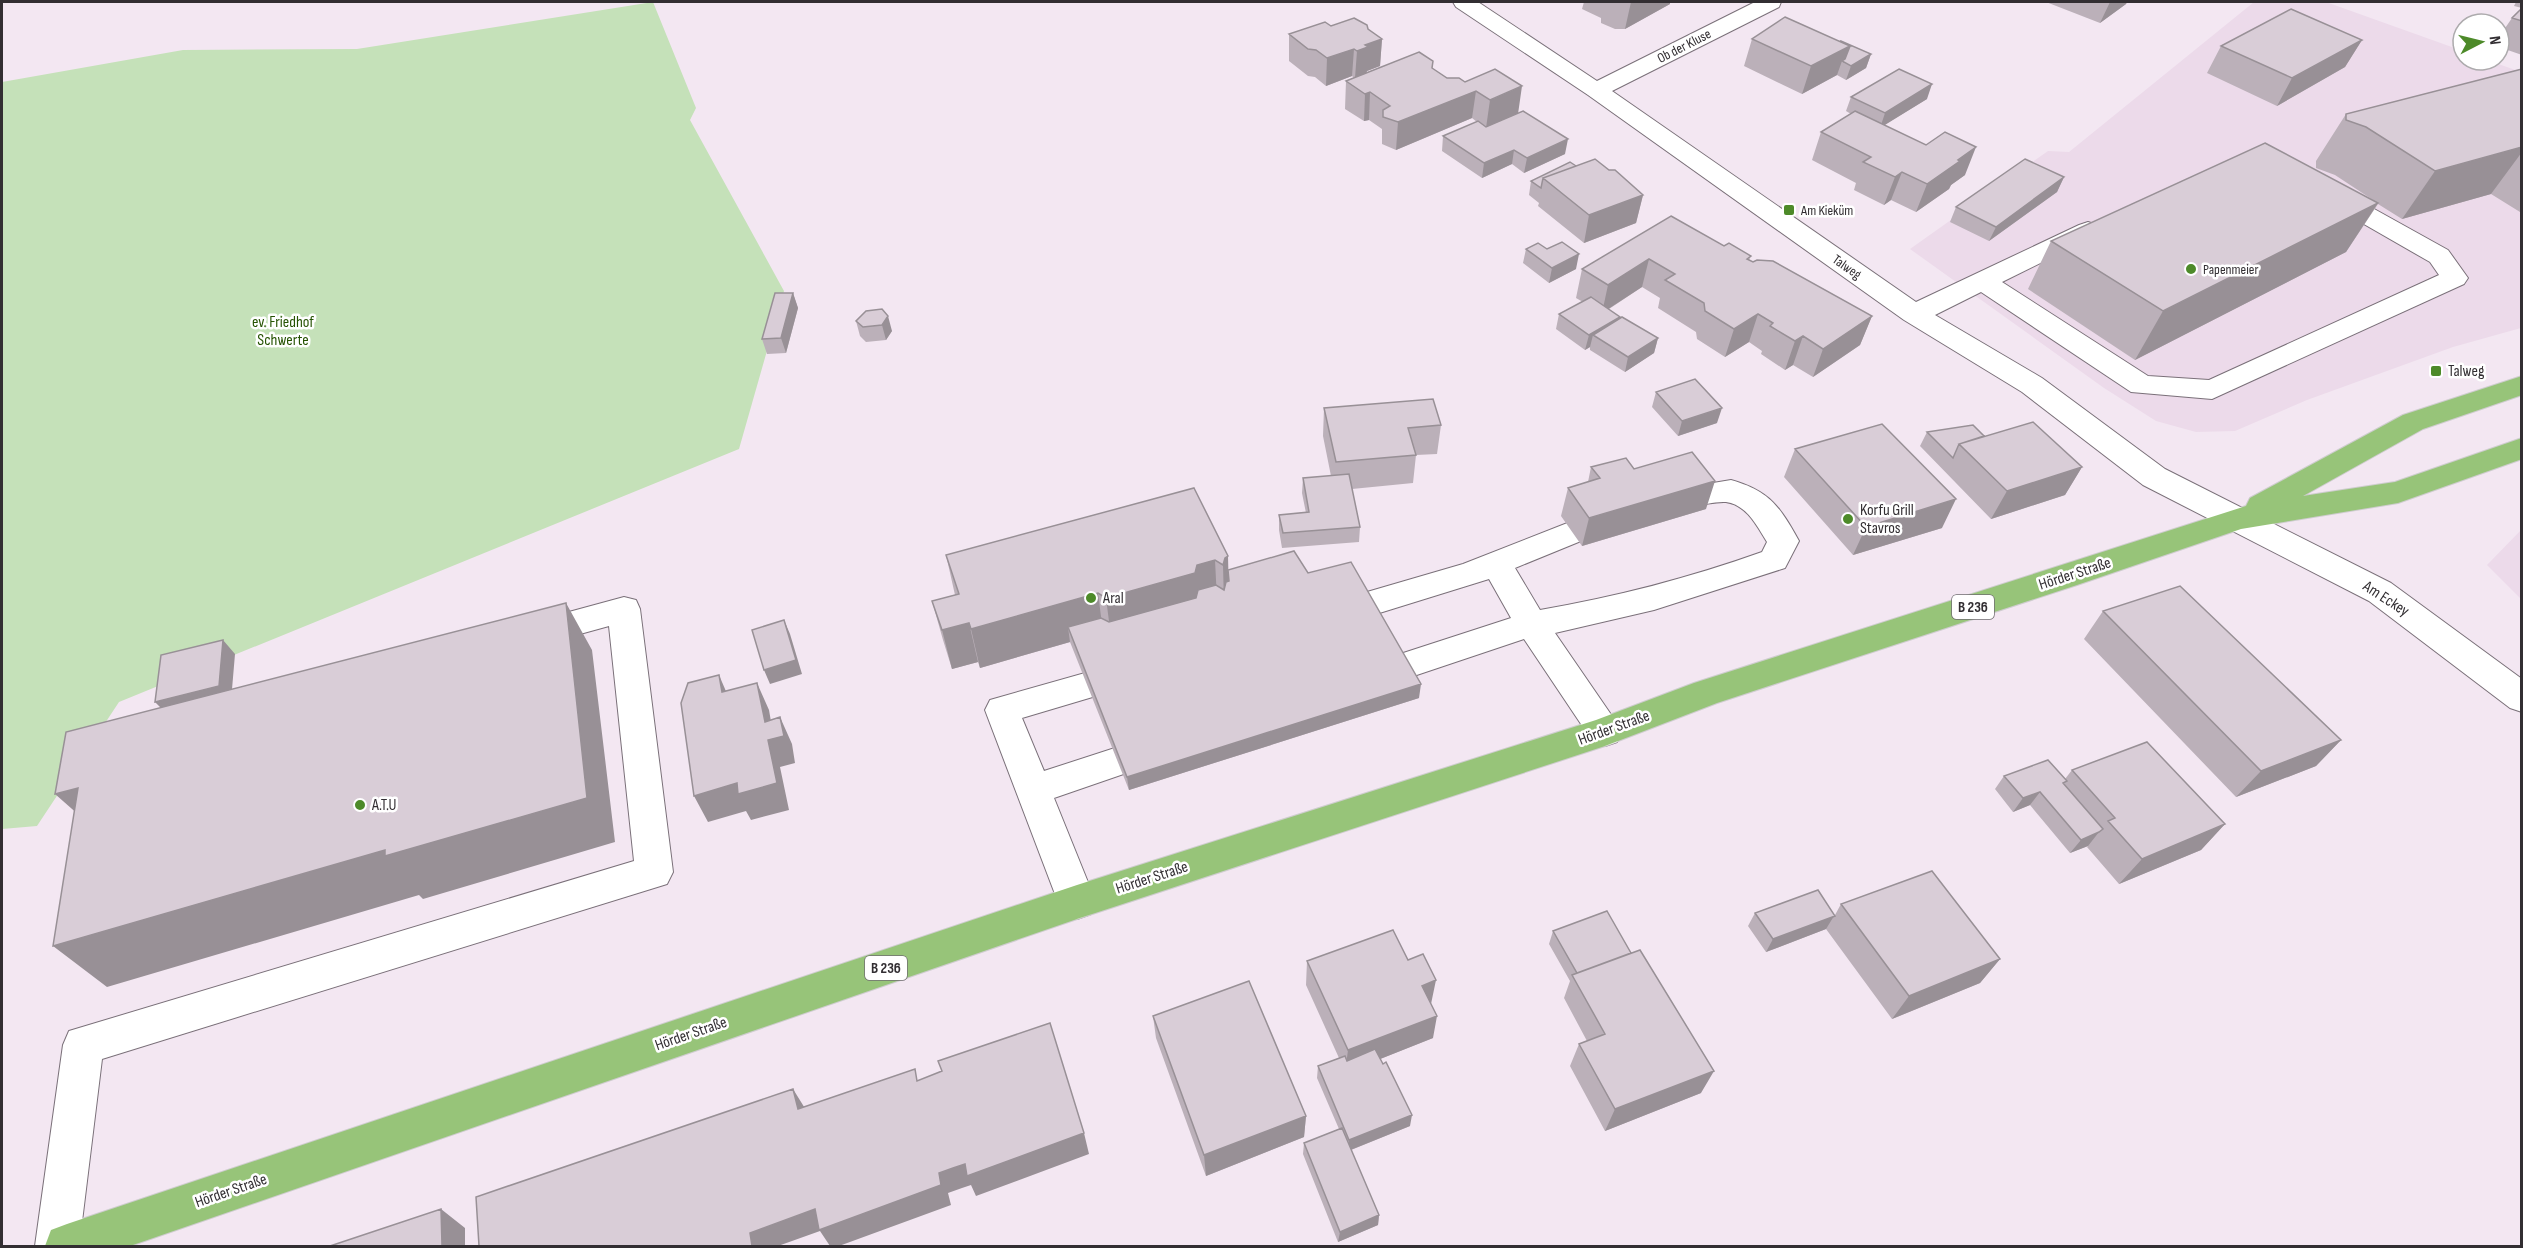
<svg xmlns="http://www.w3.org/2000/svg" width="2523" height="1248" viewBox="0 0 2523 1248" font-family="'Sofia Sans Condensed',sans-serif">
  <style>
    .built { fill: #ecdaea }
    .green { fill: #c5e1b9 }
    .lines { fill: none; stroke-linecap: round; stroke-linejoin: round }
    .minor-casing { stroke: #7a7079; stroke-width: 2 }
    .major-casing { stroke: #cecdce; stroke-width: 2 }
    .minor { fill: #fff; fill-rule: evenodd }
    .major { fill: #97c479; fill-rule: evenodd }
    .wall { fill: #bbb0b9 }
    .shaded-wall { fill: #989096 }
    .building { fill: #d9cdd7; stroke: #989096; stroke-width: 1.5 }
    .poi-dot { fill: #4d8a29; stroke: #fff; stroke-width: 2 }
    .labels { text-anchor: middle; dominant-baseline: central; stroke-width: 5; stroke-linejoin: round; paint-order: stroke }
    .far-street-label { font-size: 14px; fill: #322e32; stroke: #fff }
    .far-poi-label { font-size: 14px; fill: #322e32; stroke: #fff; text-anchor: start }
    .shield { fill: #fff; stroke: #706d70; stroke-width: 1.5 }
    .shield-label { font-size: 15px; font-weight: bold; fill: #322e32 }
    .park-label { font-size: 16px; fill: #265303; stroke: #fff }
    .poi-label { font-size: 16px; fill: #322e32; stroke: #fff; text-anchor: start }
    .street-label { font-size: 16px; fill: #322e32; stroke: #fff }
  </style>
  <rect width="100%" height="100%" fill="#f3e7f2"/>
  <path class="built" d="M2254,2h72l137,49v9h24l34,12v256l-68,19 -146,53 -72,31 -39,1 -40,-11 -52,-33 -194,-139 138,-98 21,1z
    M2521,530h1l-1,69 -34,-34z"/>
  <path class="green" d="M653,2l43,106 -6,12 94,171 -45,158 -620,253 -82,124 -35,3v-747l181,-32 174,-1z"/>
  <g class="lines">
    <defs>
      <path id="minor" d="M1453,2h25l119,79 158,-79h26l-2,5 -167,84 304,211 163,-77 9,-3 9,3 4,5 -4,5 -95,47 146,94 61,4 230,-105 -9,-13 -108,-62 -3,-5 3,-5 9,-2 9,2 108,60 20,28 -4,6 -252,115 -81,-7 -150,-100 -46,23 107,63 123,91 226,114 131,96v33l-12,-4 -141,-107 -226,-116 -121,-93 -118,-72 -316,-225 -132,-88z
        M1731,480c39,11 49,27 68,61l-14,27 -131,42 -99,23 68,99 -6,10 -12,4 -12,-4 -69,-103 -158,53 -12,-3 -5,-10 5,-10 157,-51 -22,-39 -158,49 -12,-4 -4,-9 4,-9 144,-42 107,-42 11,3 5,8 -5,8 -66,27 25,42c76,-13 149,-32 222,-58l5,-10c-10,-16 -20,-37 -41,-40 -15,-1 -27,6 -43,2l-4,-8 4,-8z
        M624,597l12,3 4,9 33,263 -6,12 -565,175 -23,187h-44l28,-201 6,-14 565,-170 -25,-235 -76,21 -12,-4 -5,-9 5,-9z
        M1131,660l12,4 5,9 -5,9 -121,36 22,53 117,-38 12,4 6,10 -6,10 -119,41 42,104 -5,12 -14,5 -14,-5 -5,-12 -73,-192 5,-10z"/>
      <path id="major" d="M2522,376v19l-99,34 -120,67 92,-14 127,-44v21l-124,44 -157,26 -164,56 -360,118 -112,43 -528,173 -947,327h-85l6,-16 16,-6 1010,-339 519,-165 98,-37 552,-177 4,-8 153,-83z"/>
    </defs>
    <use href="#minor" class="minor-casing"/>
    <use href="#major" class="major-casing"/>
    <use href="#minor" class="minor"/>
    <use href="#major" class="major"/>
  </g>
  <path class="wall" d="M1584,2h86v2l-45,25h-10l-14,-6v-5l-19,-9z
    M2046,2h81l-1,2 -26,19z
    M2513,2h9v6l-8,-2 2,-4z
    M2522,8v47l-23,-8v-10l13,-19z
    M1331,26l37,3 14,10 -2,27 -13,5 -1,2 66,-5 15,10h12l59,35 47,41 -41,19 -12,-9 -30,14 -40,-27 1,-15 34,-14 -5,-4 -76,32 -14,-6v-15l-13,-9 -5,1 -19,-12 1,-28 8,-3 -2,-2 -26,10 -11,-9 -7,-1 -19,-15v-27z
    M1752,39l88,2 31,13 -5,14 -20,12 -9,-5 -35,19 -58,-28z
    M2362,40l-17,27 -68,39 -70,-33 14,-27z
    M2522,69v143h-2l-29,-18 -89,25 -24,-15 -32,48 -211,108 -107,-71 23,-48 322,-41 -38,-25 -19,-7v-7l30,-47z
    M1851,97l76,2 -43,26 81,50 -14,10 -2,4 -33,23 -25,-12 -7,5 -30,-15 2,-7 -44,-23 9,-28 30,-18 -5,-3z
    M1576,166l67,29 -7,28 -52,20 -46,-37 1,-3 -10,-8 2,-14z
    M2064,177l-7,15 -68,49 -39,-19 6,-15z
    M1724,246l27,10 -2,4 4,2 119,54 -12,29 -47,32 -20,-12 -8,5 -24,-16 1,-3 -13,-9 -24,15 -28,-18 -1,-7 -38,-24 2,-10 -18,-11 -33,22 10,9 39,20 -4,15 -29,19 -35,-22v-3l-5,3 -29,-21 3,-15 24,-12 -7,-4 6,-29z
    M1526,249h21l29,20 -27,14 -26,-20z
    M793,293l5,15 -12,45 -19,1 -5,-15z
    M866,311l26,20 -6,9 -20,2 -6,-6 -4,-15z
    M1656,392l61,31 -39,13 -26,-29z
    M1324,408l117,17 -4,29 -21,1 -3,28 -61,6 8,38 -1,15 -77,6 -3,-18v-15l27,-2 -4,-20 1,-15 28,-2 -8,-40z
    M1927,432l57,4 98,31 -17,28 -74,24 -71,-73z
    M1795,449l147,79 -89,27 -69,-78z
    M1591,467l43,2 72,40 -124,37 -21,-30 7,-28 20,-6z
    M1194,488l34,82 80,3 111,125 -290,92 -59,-148 -90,26 -2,-6 -26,7 -9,-29 -11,-39 23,-6 -9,-40z
    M2103,611l238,129 -25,26 -80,31 -152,-158z
    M2072,770l153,54 -24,26 -82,34 -32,-37 1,-1 -18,7 -40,-48 -17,7 -18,-23 9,-13 61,3z
    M1841,904l159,55 -20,24 -88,36 -66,-90 -60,23 -18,-26 7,-13 80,2z
    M1553,931l148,162 -96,38 -35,-65 9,-22 8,-3 -23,-43 6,-17 -21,-37z
    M1408,960l23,44 2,34 -53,21 30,67 -59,24 28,65 -1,10 -40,17 -35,-88 1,-11 35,-14 -22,-51 1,-12 21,-8 -33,-73 1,-24z
    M1153,1016l153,100 -2,21 -98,39 -50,-138z"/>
  <path class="shaded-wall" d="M1631,2h39v2l-45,25z
    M2110,2h17l-1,2 -26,19z
    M1382,39l-2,27 -13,5 -1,3 -11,4 2,-27 8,-6z
    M2362,40l-17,27 -68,39 15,-28z
    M1850,46l-6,17 -2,-2 -5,14 -35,19 9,-28z
    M1354,49l-2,27 -26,10 1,-28z
    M1871,54l-5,14 -20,12 5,-14z
    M1932,84l-5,15 -47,29 5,-15z
    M1522,86l-4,28 -32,14 4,-28z
    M1476,91l-4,27 -76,32 2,-28z
    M1370,92l-1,28 -5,1 1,-27z
    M1568,139l-3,15 -41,19 3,-15z
    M1976,147l-11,28 -14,10 -2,4 -33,23 11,-28 31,-24z
    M2522,147v5l-31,42 -89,25 33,-48z
    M1514,150l-2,14 -30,14 2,-15z
    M1902,172l-11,28 -7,5 11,-28z
    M2064,177l-7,15 -68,49 7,-14z
    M1643,195l-7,28 -52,20 5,-28z
    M2378,203l-32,49 -211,108 28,-49z
    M1579,254l-3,15 -27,14 3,-15z
    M1649,259l-7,28 -40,26 6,-28z
    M793,293l5,15 -12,45 -5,-15z
    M1758,314l-9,28 -24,15 9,-28z
    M888,316l4,15 -6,9 -4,-15z
    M1872,316l-12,29 -47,32 10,-28z
    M1620,317l-4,15 -23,3 -3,12 -5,3 4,-15z
    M1803,336l-10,29 -8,5 10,-29z
    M1658,338l-4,15 -29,19 3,-15z
    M1722,408l-5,15 -39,13 4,-15z
    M2082,467l-17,28 -74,24 16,-28z
    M1715,481l-9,28 -124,37 7,-28z
    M1956,499l-14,29 -89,27 13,-28z
    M1228,556l1,40 -5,8 -1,-39 2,-7z
    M1215,560l2,40 -106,37 -5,-39 91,-33z
    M1098,593l5,39 -35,-5 2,15 -90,26 -9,-39z
    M566,603l26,47 23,192 -192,57 -4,-4 -312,92 -54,-41z
    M784,620l6,14 12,40 -32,10 -6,-14z
    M969,623l9,39 -26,7 -10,-39z
    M223,640l12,14 -4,47 -62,15 -14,-14z
    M719,675l12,28 -9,-11z
    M757,683l12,27 5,29 6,-22 12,27 3,19 -15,4 9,43 -38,10 -5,-9 -38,11 -14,-26 71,-74z
    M1421,684l-2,14 -290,92 -2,-13z
    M2341,740l-25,26 -80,31 25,-26z
    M78,788l27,50 -50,-44z
    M2040,792l-10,13 -17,7 10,-14z
    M2225,824l-24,26 -82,34 23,-25z
    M2099,832l-11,14 -18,7 11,-13z
    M1834,916l-8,13 -60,23 7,-13z
    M2000,959l-20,24 -88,36 17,-23z
    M1436,980l-5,24 -9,-18z
    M1437,1016l-4,22 -88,35 3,-23z
    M1714,1071l-13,22 -96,38 10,-22z
    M793,1089l13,21 -8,-1z
    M1412,1115l-2,11 -62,25 1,-11z
    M1306,1116l-2,21 -98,39 -2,-21z
    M1084,1133l5,21 -113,42 -5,-11 -9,3 -14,5 3,12 -112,41h-9l-10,-15 -42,15h-26l-2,-13 65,-24 124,-36 26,-9z
    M441,1209l24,19v18h-23z
    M1379,1215l-1,10 -40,17 2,-10z"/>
  <path class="building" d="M2522,8v13l-10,-3z
    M2291,9l71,31 -70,38 -71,-32z
    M1785,17l65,29 -39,20 -59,-27z
    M1354,18l13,7 1,4 14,10 -17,6 3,2 -11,4 -3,-2 -27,9 -11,-8 -8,-1 -19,-15 36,-12 6,4z
    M1840,41h1l30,13 -20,12 -9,-5 3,-2 5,-13z
    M1419,52l14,9 -1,7 15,10h12l6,4 30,-13 27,17 -32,14 -14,-9 -78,31 -15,-5v-7l7,-4 -20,-14 -5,2 -19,-13z
    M1899,69l33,15 -47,29 -34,-16z
    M2522,69v78l-87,24 -69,-44 -20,-7v-6z
    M1523,111l45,28 -41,19 -13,-8 -30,13 -41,-27 35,-15 8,6z
    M1855,111l71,34 19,-13 31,15 -18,13 2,1 -33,23 -25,-12 -7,5 -32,-15 8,-5 -50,-25z
    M2265,143l113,60 -215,108 -112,-70z
    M1595,159l14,11h6l28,25 -54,20 -46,-37z
    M2025,159l39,18 -68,50 -40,-20z
    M1570,162l6,4 -33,12 -2,10 -10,-7z
    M1671,216l53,30 5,-3 22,13 -4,3 6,3 4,-2 16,1 99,55 -49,33 -20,-13 -8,5 -25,-15 3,-3 -15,-9 -24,15 -29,-18 -1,-8 -39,-23 10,-6 -26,-15 -41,26 -26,-16z
    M1562,242l17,12 -27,14 -26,-19 12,-6 9,6z
    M775,293h18l-12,45 -19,1z
    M1591,297l29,20 -31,18 -30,-21z
    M882,309l6,7 -6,9 -19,2 -7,-6 10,-10z
    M1622,317l36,21 -30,19 -35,-22z
    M1695,379l27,29 -40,13 -26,-29z
    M1433,399l8,26 -33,3 8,27 -80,7 -12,-54z
    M2033,422l49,45 -75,24 -48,-47z
    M1882,424l74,75 -90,28 -71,-78z
    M1973,425l11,11 -25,8 -6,14 -26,-26z
    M1692,452l23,29 -126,37 -21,-30 32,-10 -9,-11 35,-9 8,11z
    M1349,474l11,53 -77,6 -4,-18 30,-3 -6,-34z
    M1194,488l34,68 -3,2 -2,7 -8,-5 -18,5 -2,8 -89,25 -8,-5 -127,36 -2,-6 -27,7 -10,-29 27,-7 -13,-39z
    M1294,551l14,22 43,-11 70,122 -294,93 -59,-150 33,-9 8,4 87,-24 2,-8 18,-5 8,5 2,-8 3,-1 -1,-11z
    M2180,586l161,154 -80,31 -158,-160z
    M566,603l21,195 -202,58v-6l-332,96 25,-158 -23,6 11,-62z
    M784,620l12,40 -32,10 -12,-40z
    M223,640l-4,46 -64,16 6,-47z
    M719,675l3,17 35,-9 8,39 15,-5 4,19 -16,4 9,43 -39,11 -1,-11 -43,13 -13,-93 7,-20z
    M2147,742l78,82 -83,35 -34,-38 7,-3 -43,-48z
    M2048,760l19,21 -4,2 40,46 -4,3 -18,8 -41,-48 -17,6 -19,-22z
    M1932,871l68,88 -91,37 -68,-92z
    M1818,890l17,26 -62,23 -18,-26z
    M1607,911l24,42 -54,20 -24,-42z
    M1393,930l15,30 15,-6 13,26 -14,6 15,30 -89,34 -41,-89z
    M1640,950l74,121 -99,38 -36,-65 26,-10 -33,-59z
    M1249,981l57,135 -102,39 -51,-139z
    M1050,1023l34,110 -117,43 -2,-12 -12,4 -14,5 2,12 -122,45 -4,-21 -65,24 2,13h-273l-3,-49 317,-108 5,20 117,-40 2,12 25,-10 -4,-10z
    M1375,1049l8,15 3,-2 26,53 -63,25 -31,-74 27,-10 2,5z
    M1342,1128l37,87 -39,17 -36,-89z
    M441,1209l1,37h-112z"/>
  <g class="poi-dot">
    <rect x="1783" y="204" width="12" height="12" rx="3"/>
    <circle cx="2191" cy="269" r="6"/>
    <rect x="2430" y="365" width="12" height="12" rx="3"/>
    <circle cx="1848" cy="519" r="6"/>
    <circle cx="1091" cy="598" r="6"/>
    <circle cx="360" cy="805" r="6"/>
  </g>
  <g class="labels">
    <g class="far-street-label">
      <text transform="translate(1684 46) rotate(-27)">Ob der Kluse</text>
      <text transform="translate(1847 267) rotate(35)">Talweg</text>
    </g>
    <g class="far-poi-label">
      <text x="1801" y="210">Am Kieküm</text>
      <text x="2203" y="269">Papenmeier</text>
    </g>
    <g class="shield">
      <rect x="1952" y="595" width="42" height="24" rx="4.5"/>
      <rect x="865" y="956" width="42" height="24" rx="4.5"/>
    </g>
    <g class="shield-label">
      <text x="1973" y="607">B 236</text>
      <text x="886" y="968">B 236</text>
    </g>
    <g class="park-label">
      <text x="283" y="322">ev. Friedhof<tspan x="283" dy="18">Schwerte</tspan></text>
    </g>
    <g class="poi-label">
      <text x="2448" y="371">Talweg</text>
      <text x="1860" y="510">Korfu Grill<tspan x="1860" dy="18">Stavros</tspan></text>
      <text x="1103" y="598">Aral</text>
      <text x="372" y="805">A.T.U</text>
    </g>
    <g class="street-label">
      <text transform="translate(2075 574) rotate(-18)">Hörder Straße</text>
      <text transform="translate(2386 599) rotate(33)">Am Eckey</text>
      <text transform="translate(1614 728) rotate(-20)">Hörder Straße</text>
      <text transform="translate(1152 878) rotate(-18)">Hörder Straße</text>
      <text transform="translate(691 1034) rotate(-19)">Hörder Straße</text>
      <text transform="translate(231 1191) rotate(-19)">Hörder Straße</text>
    </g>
  </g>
  <rect width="2523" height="1248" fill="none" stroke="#322e32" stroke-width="6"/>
  <g transform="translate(2481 42) rotate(83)"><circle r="28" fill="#ffffff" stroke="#adabad" stroke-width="1.5"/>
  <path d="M0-4.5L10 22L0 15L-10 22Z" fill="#4d8a29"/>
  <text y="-9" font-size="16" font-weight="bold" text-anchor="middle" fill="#322e32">N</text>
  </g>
</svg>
